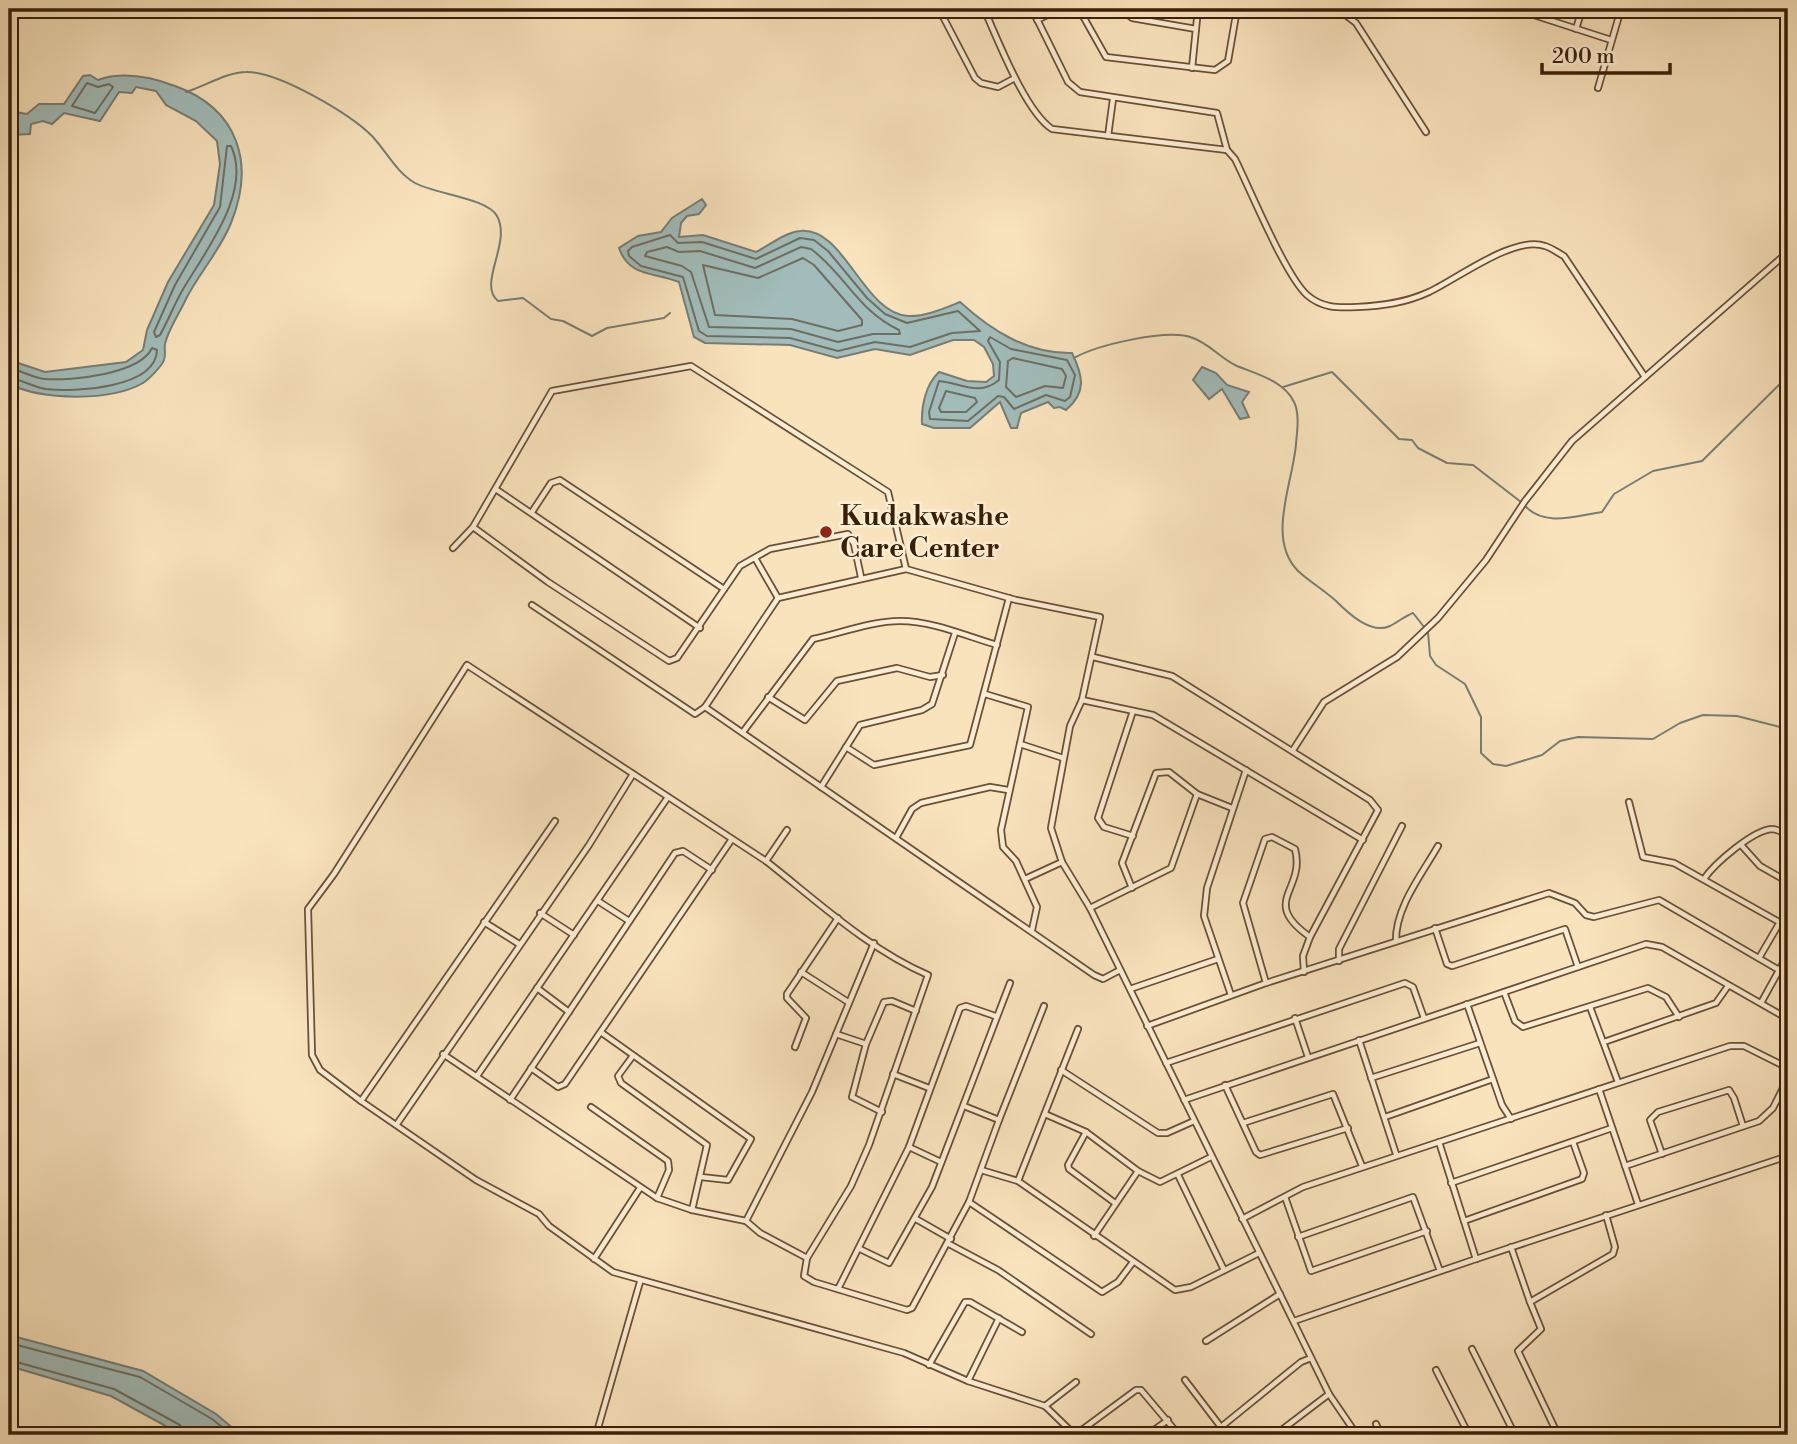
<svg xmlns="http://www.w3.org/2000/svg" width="1797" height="1444" viewBox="0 0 1797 1444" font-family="'Libre Bodoni',serif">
	<rect width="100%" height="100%" fill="#f9e3bd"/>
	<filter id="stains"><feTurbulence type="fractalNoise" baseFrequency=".00286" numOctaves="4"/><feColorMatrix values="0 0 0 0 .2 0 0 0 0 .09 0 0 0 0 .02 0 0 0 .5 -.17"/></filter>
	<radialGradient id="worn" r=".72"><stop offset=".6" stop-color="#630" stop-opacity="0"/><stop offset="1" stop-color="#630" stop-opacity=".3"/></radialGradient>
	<g fill="#a1bcba" stroke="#787d73" stroke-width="2">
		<path d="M90 75 98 80C123 71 151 77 175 86 239 109 255 164 231 223 220 251 198 274 185 301 179 314 168 330 165 344 164 348 166 355 164 360 162 366 148 380 143 383 110 402 42 400 9 384V360L45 372 126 362 143 350 147 330 168 282 214 205 220 164 217 141 196 121 166 105 156 91 136 87 132 93 119 92 100 121 64 113 52 124 43 121 31 124 30 134 9 135V111L27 114 39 104H64L83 76Z"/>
		<path d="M702 199 706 205 699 214 687 216 681 223 679 237 703 235 756 252C768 246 786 232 800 231 844 226 863 313 908 316 925 317 945 308 960 302 992 331 1028 354 1072 353 1083 376 1087 392 1066 410L1060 407 1054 408 1048 402 1021 413 1017 428H1011L1000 402 970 428H934L922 424C921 406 926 384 939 372L967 381 986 382 994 376 993 364 984 347 974 340H953L910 355 875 349 837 358 790 345 705 343 694 337 679 282C654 272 629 277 619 248L638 236 661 232 672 218Z"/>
		<path d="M1202 367 1216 373 1227 385 1249 392 1242 402 1249 417 1240 419 1222 389 1209 399 1193 380Z"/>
		<path d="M9 1335 143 1371 216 1414 241 1435H182L111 1396 9 1366Z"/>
	</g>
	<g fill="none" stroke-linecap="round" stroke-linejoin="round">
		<g stroke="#6e6e61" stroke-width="2">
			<path d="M87 83 98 87 109 84 113 87 95 113 72 106Z"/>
			<path d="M227 146H231C253 192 204 253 182 291 174 305 168 321 160 335L156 337 154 332 175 285 220 207Z"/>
			<path d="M670 235 678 243 702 242 756 259 800 238 814 240 828 251 867 298 885 314 907 323 958 311 980 331 952 333 910 347 875 342 838 351 790 338 707 336 699 331 683 277 641 266 629 256 628 251 632 247Z"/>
			<path d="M667 247 679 252 700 251 755 268 801 247 811 249C846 275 856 309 899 330L900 334H873L838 342 791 329 709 327 691 272 682 266 645 256 647 252Z"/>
			<path d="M803 258 814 265 862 320V325L838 331 792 319 715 315 703 265 758 278Z"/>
			<path d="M990 337 1011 349 1067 360 1075 375 1070 397 1065 401 1046 395 1014 409 1004 397 998 396 968 421 930 419 929 412 939 381C961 383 979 397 999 380L1000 362 988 341Z"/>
			<path d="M1013 358 1062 369 1066 376 1063 388 1045 386 1016 397 1006 387 1008 361Z"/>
			<path d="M9 367C20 371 34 378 45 379 72 381 140 374 152 348L157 350C156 389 73 392 46 389 33 387 21 379 9 378"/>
			<path d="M946 391 975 398 977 402 966 412H941L939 408Z"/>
			<path d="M9 1343 140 1377 212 1419 232 1435"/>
			<path d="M9 1360 114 1389 180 1425 186 1435"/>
		</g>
		<g stroke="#787d73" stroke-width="2">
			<path d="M186 92C205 86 227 72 246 72 278 71 350 114 372 136 387 152 396 172 415 183 435 194 487 198 497 216 512 243 477 284 498 301L523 298 551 319 563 321 592 336 607 328 664 318 670 313"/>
			<path d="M1074 358C1097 345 1168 328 1193 338 1210 344 1221 359 1237 366 1257 374 1284 381 1294 402 1300 414 1297 431 1296 444 1293 483 1266 539 1298 571 1310 582 1324 590 1336 601 1348 613 1371 635 1390 626 1398 622 1405 616 1413 613L1428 632 1430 656 1436 665 1465 684 1481 717V753L1493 764 1506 766 1542 755 1560 741 1578 737 1653 739 1680 723 1703 715 1737 716 1788 729"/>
			<path d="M1283 387 1332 372 1399 439 1412 440 1418 448 1447 463 1473 465 1521 502"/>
			<path d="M1525 506C1545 527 1575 516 1602 512L1614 494 1653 471 1702 461 1788 376"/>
		</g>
		<g stroke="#6a5035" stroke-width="8">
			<g id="minor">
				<path d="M939 9 975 78 981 83 998 87 1015 78"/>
				<path d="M984 9C998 40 1025 111 1052 129L1227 150"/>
				<path d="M1032 9 1068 82 1080 92 1217 113 1227 150 1235 159C1250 189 1285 275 1307 295 1322 308 1337 308 1357 307 1382 306 1405 303 1429 292 1457 279 1514 235 1545 246 1552 248 1558 253 1564 256L1645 377"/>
				<path d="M1079 9 1106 57 1215 70 1228 61 1237 9"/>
				<path d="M1121 9 1132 18 1196 29"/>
				<path d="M1338 9 1356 23 1426 132"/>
				<path d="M1515 9 1611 40"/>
				<path d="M1037 20 1060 9"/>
				<path d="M1576 29 1582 9"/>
				<path d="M1192 68 1198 9"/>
				<path d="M1598 88 1621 9"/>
				<path d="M1108 136 1113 99"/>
				<path d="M497 490 700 628"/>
				<path d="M532 512 551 483 560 480 724 589"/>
				<path d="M473 527 552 391 691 366 888 492 906 569"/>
				<path d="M453 548 473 527 548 582 669 661 677 658 740 566 770 549 848 534 854 544 861 577"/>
				<path d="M755 558 778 598"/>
				<path d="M532 605 695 714 705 707 778 598 906 569 1016 600 1100 617 1082 700 1070 726 1051 828 1062 862 1090 908 1329 1394 1357 1435"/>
				<path d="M1093 657 1172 676 1370 800 1378 810 1310 937 1303 956 1304 972"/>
				<path d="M985 694 1028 707 1001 830 1003 847 1016 861 1037 907 1032 930"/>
				<path d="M768 697 805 720 837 681 897 668 930 677 943 675"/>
				<path d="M1082 700 1153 715 1363 840"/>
				<path d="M705 707 1094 975 1103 979 1120 970"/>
				<path d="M1133 711 1098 818 1104 827 1133 836"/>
				<path d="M743 732 813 639C841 633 872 621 900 621 933 621 966 636 997 645"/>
				<path d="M1020 744 1063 758"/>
				<path d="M846 747 874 765 970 745 1009 598"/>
				<path d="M1293 750 1324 702 1397 657 1438 618 1486 560 1525 501 1572 441 1788 252"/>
				<path d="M821 787 860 725 922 710 932 704 955 633"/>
				<path d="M1629 802 1643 857 1674 863 1788 927"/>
				<path d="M787 830 766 861 467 665 334 874 308 909 312 1055 320 1070 361 1101 476 1180 539 1214 549 1226 613 1272 904 1353 968 1381 1045 1406 1075 1435"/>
				<path d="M896 838 912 809 921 803 990 787 1008 790"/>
				<path d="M1742 846 1760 866 1788 882"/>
				<path d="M766 861C817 901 868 949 928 975L869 1145 851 1186 807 1258 804 1276 814 1282 907 1310 912 1308 969 1202 999 1120 964 1106"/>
				<path d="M1025 879 1062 862"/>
				<path d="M1704 879C1714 864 1753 830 1772 829 1778 829 1783 833 1788 836"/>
				<path d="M1132 888 1122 863 1156 773 1169 772 1197 794 1232 808"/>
				<path d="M598 901 629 921"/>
				<path d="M1090 908 1171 868 1197 794"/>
				<path d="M540 913 574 935"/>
				<path d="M484 922 519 944"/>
				<path d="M1435 928 1447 964 1452 966 1565 929 1578 967"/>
				<path d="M1396 941C1395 908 1422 874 1438 846"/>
				<path d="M1759 958 1780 922"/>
				<path d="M1339 961V949L1402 826"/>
				<path d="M801 972 848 1002"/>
				<path d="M1266 983 1243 903 1265 839 1272 837 1295 849C1306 891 1259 901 1310 937"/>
				<path d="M537 988 569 1012"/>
				<path d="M1130 989 1218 959"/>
				<path d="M1504 992 1515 1021 1523 1027 1648 988 1666 997 1679 1017"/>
				<path d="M1231 995 1204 916 1207 888 1246 770"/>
				<path d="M1761 1003 1788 954"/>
				<path d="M1467 1004 1502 1105 1511 1119"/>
				<path d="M1590 1007 1618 1082"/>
				<path d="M1295 1018 1308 1057"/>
				<path d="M1147 1026 1266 983 1549 893 1575 903 1586 915 1594 917 1659 900 1779 970"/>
				<path d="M602 1033 751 1139 728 1180 701 1177"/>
				<path d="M836 1034 866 1044"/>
				<path d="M1359 1040 1396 1154"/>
				<path d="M1604 1042 1716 1003 1728 986"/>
				<path d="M795 1047 806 1018 787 998V994L838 918"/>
				<path d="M443 1054 657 1198 692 1210 746 1221 760 1233 807 1258"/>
				<path d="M632 1057 618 1076 621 1083 707 1145 692 1210"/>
				<path d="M1166 1063 1405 983 1413 987 1424 1018"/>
				<path d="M531 1068 558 1087 565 1084 732 839"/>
				<path d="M1061 1070 1158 1133H1167L1194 1121"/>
				<path d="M893 1074 929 1088"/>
				<path d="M477 1076 668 797"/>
				<path d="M1371 1078 1480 1043"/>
				<path d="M1225 1085 1256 1152 1260 1155 1348 1128"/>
				<path d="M1599 1089 1638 1204"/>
				<path d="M510 1100 675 853 683 851 712 870"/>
				<path d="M1184 1100 1646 944 1662 947 1788 1019"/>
				<path d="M361 1101 555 821"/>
				<path d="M591 1107 668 1161 669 1170 657 1198"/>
				<path d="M882 1112 852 1097 866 1044 884 1002 892 1001 916 1011"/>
				<path d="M1045 1114 1086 1132 1138 1171 1094 1236"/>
				<path d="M1385 1117 1493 1079"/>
				<path d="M999 1120 1044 1006"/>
				<path d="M1243 1123 1333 1094 1362 1166"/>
				<path d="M397 1124 589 845 633 774"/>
				<path d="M1086 1132 1068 1165 1069 1169 1115 1203"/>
				<path d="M909 1147 941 1162"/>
				<path d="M1662 1154 1650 1120 1658 1112 1729 1090 1734 1098 1743 1126"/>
				<path d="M1625 1166 1759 1121 1773 1108 1788 1078"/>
				<path d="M981 1170 1018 1181 1175 1290 1191 1287 1259 1253"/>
				<path d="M1138 1171 1160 1182 1211 1157"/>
				<path d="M1178 1175 1224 1270"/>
				<path d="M1018 1181 1078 1029"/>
				<path d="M1451 1183 1612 1128"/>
				<path d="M1285 1197 1311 1271 1427 1231"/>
				<path d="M969 1202 1102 1292 1118 1282 1133 1262"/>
				<path d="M916 1219 951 1239"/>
				<path d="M1242 1219 1303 1187 1730 1046H1744L1788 1068"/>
				<path d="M746 1221 812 1092 874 943"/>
				<path d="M1464 1221 1582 1179 1584 1173 1573 1142"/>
				<path d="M1298 1237 1413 1197 1440 1271"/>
				<path d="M949 1244 998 1270 1091 1334"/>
				<path d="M1511 1247 1530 1302 1613 1254 1615 1247 1606 1215"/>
				<path d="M860 1249 889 1263 932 1187 1010 983"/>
				<path d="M594 1259 640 1188"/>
				<path d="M1476 1259 1788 1156"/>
				<path d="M838 1289 909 1147 960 1008 966 1006 995 1016"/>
				<path d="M1530 1302 1541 1329 1518 1351 1558 1435"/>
				<path d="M1294 1321 1476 1259 1439 1142"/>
				<path d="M1206 1341 1280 1294"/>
				<path d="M1472 1349 1515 1435"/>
				<path d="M929 1365 965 1302H970L1022 1332"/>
				<path d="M1436 1370 1469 1435"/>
				<path d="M1185 1380 1227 1435"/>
				<path d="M968 1381 999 1318"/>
				<path d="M1045 1406 1076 1382"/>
				<path d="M1376 1424 1381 1435"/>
				<path d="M1221 1427 1301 1362 1311 1358"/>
				<path d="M596 1435 640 1282"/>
				<path d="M1075 1435 1136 1390H1141L1179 1435"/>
				<path d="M1147 1435 1168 1420"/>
				<path d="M1275 1435 1329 1394"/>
			</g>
		</g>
		<use href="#minor" stroke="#fbedd4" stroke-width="4.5"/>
	</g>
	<circle fill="#8f2418" stroke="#fbedd4" stroke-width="2.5" cx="826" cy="532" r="7"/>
	<g text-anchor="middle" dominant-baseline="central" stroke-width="5" stroke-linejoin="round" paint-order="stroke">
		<g font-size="28" font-weight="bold" fill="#3a1f08" stroke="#fbedd4" text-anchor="start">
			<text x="840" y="516">Kudakwashe<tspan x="840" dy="32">Care Center</tspan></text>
		</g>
	</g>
	<rect width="1797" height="1444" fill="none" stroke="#f9e3bd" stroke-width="35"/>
	<rect x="10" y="10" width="1776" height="1423" fill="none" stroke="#3a1f08" stroke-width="3.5"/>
	<rect x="18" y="18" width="1762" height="1409" fill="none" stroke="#3a1f08" stroke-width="2"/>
	<path d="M1542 63v10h128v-10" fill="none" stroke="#3a1f08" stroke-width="3.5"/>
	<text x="1552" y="63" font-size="21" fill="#3a1f08" stroke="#fbedd4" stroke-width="5" paint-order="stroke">200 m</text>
	<rect width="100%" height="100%" filter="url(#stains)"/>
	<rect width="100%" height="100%" fill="url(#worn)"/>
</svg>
